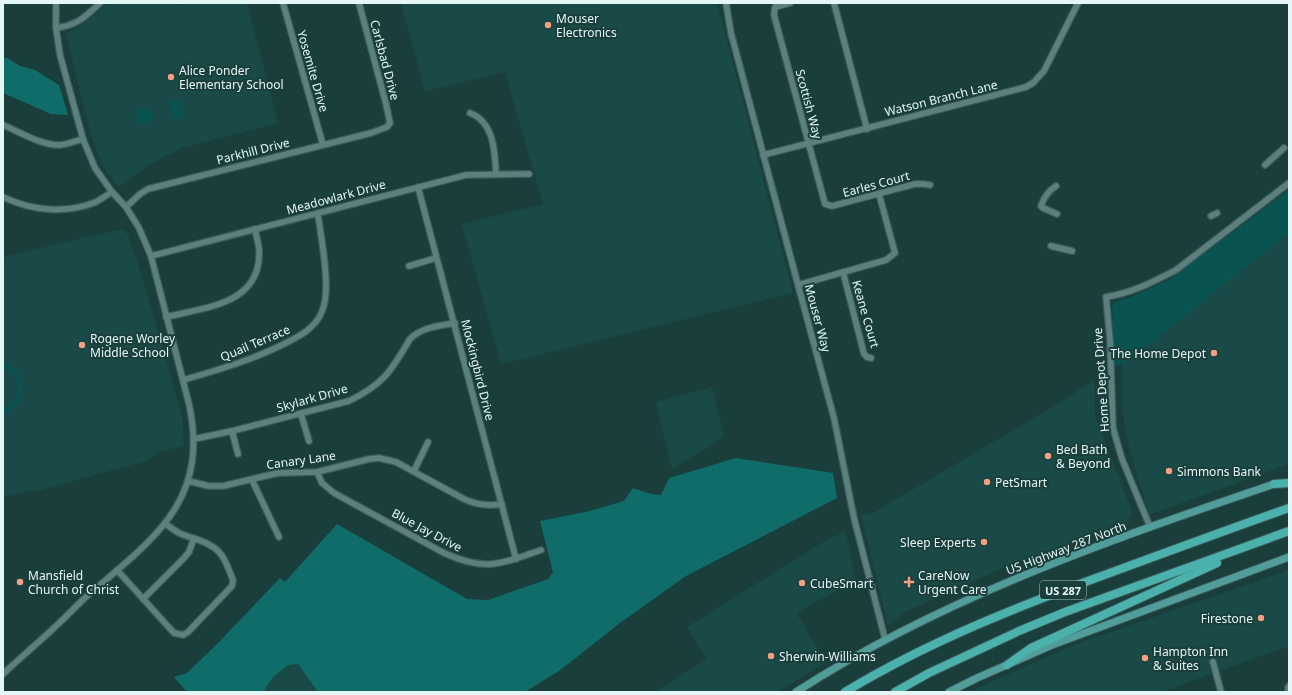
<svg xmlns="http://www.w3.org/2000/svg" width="1292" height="695" viewBox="0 0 1292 695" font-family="'Noto Sans',sans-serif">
	<rect width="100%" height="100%" fill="#1a3e3c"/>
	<g fill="#1a4a48">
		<path d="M108 3H178V5L188 3H247L278 123 182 148 147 166 119 187 109 175 97 152 87 120 66 34 81 26Z"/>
		<path d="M401 3H717L793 293 501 364 462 224 543 204 505 72 425 91Z"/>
		<path d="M123 229 128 235 141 273 182 416 184 446 159 452 146 461 33 492 32 490 3 497V257Z"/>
		<path d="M1289 233V464L1149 515 1128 443 1122 408V363L1132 358Z"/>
		<path d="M1094 380 1095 416 1132 511 1128 522 1011 564 905 612 888 625 861 515 873 513 1053 407Z"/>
		<path d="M712 387 724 437 672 469 656 402Z"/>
		<path d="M845 532 856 580 796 613 826 662 778 692H655L707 659 687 627 828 539Z"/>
		<path d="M1289 570V646L1161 692H969L1068 647Z"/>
		<path d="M298 664 318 692H263L273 677 288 665Z"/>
	</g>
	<g fill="#095451">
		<path d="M180 100 184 116 173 119 169 103Z"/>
		<path d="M150 108 154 121 139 125 136 111Z"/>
		<path d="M1289 190V233L1132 358 1115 367 1112 306 1115 302 1134 296 1170 279Z"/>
		<path d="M3 362C28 372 29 405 3 415V410C23 401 22 376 3 366Z"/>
	</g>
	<g fill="#0f6c69">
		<path d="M3 58H7L20 66 35 70 59 85 68 115 51 114 3 93Z"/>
		<path d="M736 458 833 473 837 498 686 576 620 623 559 671 525 692H318L298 664 288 665 273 677 263 692H187L174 677 187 673 217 644 280 578 285 582 337 524 467 599 488 600 548 579 553 572 540 521 590 511 624 501 633 488 651 494 661 495 669 478Z"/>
	</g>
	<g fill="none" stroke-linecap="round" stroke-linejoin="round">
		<g stroke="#3b5b5a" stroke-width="8">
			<g id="minor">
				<path d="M283 3 323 145"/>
				<path d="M726 3 731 33 798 285 834 418 854 518 885 639"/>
				<path d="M790 3 775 7 774 15 825 204 832 206 915 184H923L930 185"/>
				<path d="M834 3 867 129"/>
				<path d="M56 28C78 25 85 17 100 3"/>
				<path d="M470 113C494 122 495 152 496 174"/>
				<path d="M3 125C20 132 40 145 59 145 66 145 75 141 83 139"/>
				<path d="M763 155 1026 87 1033 83 1044 71 1078 3"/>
				<path d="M1265 165 1284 148"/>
				<path d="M1056 186C1048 191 1044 197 1041 206L1043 208 1057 214"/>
				<path d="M418 187 516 559"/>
				<path d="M3 197C32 211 66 214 96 202 101 199 107 195 112 192"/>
				<path d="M126 207 140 194 148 189 371 133 387 127 390 123 386 104 359 3"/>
				<path d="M1211 216 1217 213"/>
				<path d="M1051 246 1072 251"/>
				<path d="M151 256 466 175 529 174"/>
				<path d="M409 266 436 258"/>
				<path d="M843 272 864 354 867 357 871 358"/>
				<path d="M798 285 886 260 895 253 879 194"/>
				<path d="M166 317C207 307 263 304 259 248 258 242 256 235 255 229"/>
				<path d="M183 380C218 370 252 360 284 344 293 339 303 335 310 328 317 322 322 314 324 305 330 282 321 238 318 214"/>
				<path d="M301 414 309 441"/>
				<path d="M232 431 238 454"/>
				<path d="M194 439 232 431 349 401C384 384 391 371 410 339 422 327 439 326 455 323"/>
				<path d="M414 471 428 442"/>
				<path d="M317 472 322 483 334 493 444 553C486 572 500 564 541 550"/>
				<path d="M252 480 279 537"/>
				<path d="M188 481 209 486H223L278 473 317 472 369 459 379 458 396 462 464 499C478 505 487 506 502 504"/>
				<path d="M1150 527 1122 459 1113 428 1110 340 1106 297C1132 293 1153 282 1176 270L1289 183"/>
				<path d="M117 570 174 633 183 635 188 632 232 586 233 580C229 571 226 559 219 552 209 541 192 539 179 533 174 530 170 527 166 524"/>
				<path d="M143 599 183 559 189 552 194 538"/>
				<path d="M1213 662 1221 692"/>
				<path d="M3 674C20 658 38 643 55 627 66 617 76 606 87 596 153 539 210 502 189 404L151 256 139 228 126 207 112 192 95 168 83 139 60 55 56 28V3"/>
				<path d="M1289 692 1288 688 1289 686"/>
			</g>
		</g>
		<g stroke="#3b5b5a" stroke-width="9">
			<g id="major">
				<path d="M796 692C943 597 1110 540 1274 484"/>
				<path d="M949 692 977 678 1052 645 1289 557"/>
			</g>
		</g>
		<g stroke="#3b5b5a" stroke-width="10">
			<g id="highway">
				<path d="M1274 484 1289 483"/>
				<path d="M1007 665 1031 648 1217 563"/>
				<path d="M845 692C931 640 1024 604 1118 570 1175 549 1232 528 1289 508"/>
				<path d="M895 692 929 673 1019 631 1065 612 1289 531"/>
			</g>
		</g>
		<use href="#minor" stroke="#5b807e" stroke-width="5.5"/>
		<use href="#major" stroke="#519d9a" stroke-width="7"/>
		<use href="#highway" stroke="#4bb1ad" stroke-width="8"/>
	</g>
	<g fill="#f2a081" stroke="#1a3e3c" stroke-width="1.5">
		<circle cx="548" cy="25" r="4"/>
		<circle cx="171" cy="77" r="4"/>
		<circle cx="82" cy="345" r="4"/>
		<circle cx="1214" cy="353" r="4"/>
		<circle cx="1048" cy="456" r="4"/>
		<circle cx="1169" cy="471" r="4"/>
		<circle cx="987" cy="482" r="4"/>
		<circle cx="984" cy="542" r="4"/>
		<circle cx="20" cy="582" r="4"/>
		<path d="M907 576h4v4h4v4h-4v4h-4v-4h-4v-4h4z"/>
		<circle cx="802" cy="583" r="4"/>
		<circle cx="1261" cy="618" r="4"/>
		<circle cx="771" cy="656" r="4"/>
		<circle cx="1145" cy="658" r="4"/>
	</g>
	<g text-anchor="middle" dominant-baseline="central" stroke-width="4" stroke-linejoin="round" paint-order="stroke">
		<rect fill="#1a3e3c" stroke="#a7c0be" stroke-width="1" x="1040" y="581" width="46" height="18" rx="3"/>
		<g font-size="11" font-weight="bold" fill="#e4f7f6">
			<text x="1063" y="590">US 287</text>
		</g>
		<g font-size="12" fill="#e4f7f6" stroke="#1a3e3c" text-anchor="start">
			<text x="556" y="18">Mouser<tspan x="556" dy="14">Electronics</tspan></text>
			<text x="179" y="70">Alice Ponder<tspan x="179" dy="14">Elementary School</tspan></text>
			<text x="90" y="338">Rogene Worley<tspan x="90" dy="14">Middle School</tspan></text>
			<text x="1206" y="353" text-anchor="end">The Home Depot</text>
			<text x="1056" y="449">Bed Bath<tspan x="1056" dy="14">&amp; Beyond</tspan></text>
			<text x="1177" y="471">Simmons Bank</text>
			<text x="995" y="482">PetSmart</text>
			<text x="976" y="542" text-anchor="end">Sleep Experts</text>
			<text x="28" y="575">Mansfield<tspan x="28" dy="14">Church of Christ</tspan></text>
			<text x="918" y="575">CareNow<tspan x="918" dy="14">Urgent Care</tspan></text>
			<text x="810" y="583">CubeSmart</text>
			<text x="1253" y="618" text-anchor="end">Firestone</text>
			<text x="1153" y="651">Hampton Inn<tspan x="1153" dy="14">&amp; Suites</tspan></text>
			<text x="779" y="656">Sherwin-Williams</text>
		</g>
		<g font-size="12" fill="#e4f7f6" stroke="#1a3e3c">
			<text transform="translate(385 60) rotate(75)">Carlsbad Drive</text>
			<text transform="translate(313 71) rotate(74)">Yosemite Drive</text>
			<text transform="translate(941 98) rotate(-14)">Watson Branch Lane</text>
			<text transform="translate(809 104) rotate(75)">Scottish Way</text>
			<text transform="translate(253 151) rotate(-14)">Parkhill Drive</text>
			<text transform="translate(876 184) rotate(-15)">Earles Court</text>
			<text transform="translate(336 197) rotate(-15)">Meadowlark Drive</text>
			<text transform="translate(866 314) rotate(74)">Keane Court</text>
			<text transform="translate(818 318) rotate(75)">Mouser Way</text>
			<text transform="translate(255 343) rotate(-23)">Quail Terrace</text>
			<text transform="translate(478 370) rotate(76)">Mockingbird Drive</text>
			<text transform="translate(1101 380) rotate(-94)">Home Depot Drive</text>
			<text transform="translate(312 398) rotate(-16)">Skylark Drive</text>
			<text transform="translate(301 460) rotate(-8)">Canary Lane</text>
			<text transform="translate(427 530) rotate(28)">Blue Jay Drive</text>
			<text transform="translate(1066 548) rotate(-21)">US Highway 287 North</text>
		</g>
	</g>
	<rect width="1292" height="695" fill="none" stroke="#e4f7f6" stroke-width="8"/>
</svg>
